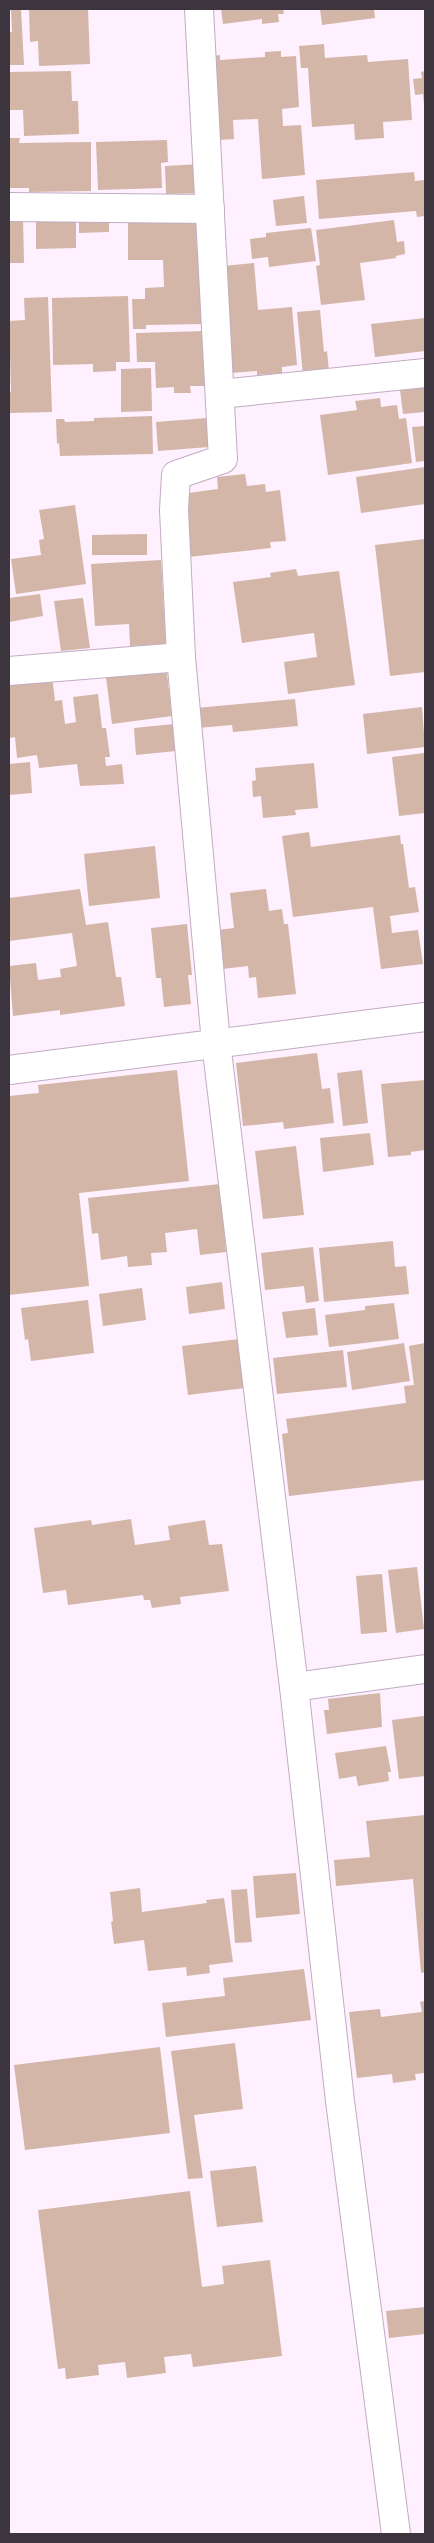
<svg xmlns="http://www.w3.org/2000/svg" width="434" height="2543" viewBox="0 0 434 2543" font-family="Montserrat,sans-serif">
	<rect width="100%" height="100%" fill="#fef0fe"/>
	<g fill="#d3b6a7">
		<path d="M11 9H21L24 65H9V32H12Z"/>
		<path d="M29 9H88L90 64 39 66 38 41 30 42Z"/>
		<path d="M221 9H283L284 14H278L279 22 262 24V19L223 24Z"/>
		<path d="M320 9H374L375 18 322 25Z"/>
		<path d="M324 44 325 58 367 55 368 62 408 59 412 120 383 122 384 138 355 140 354 124 312 127 308 68H301L299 46Z"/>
		<path d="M281 51V57L296 56 299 107 282 109 283 126 301 125 305 175 262 179 258 119 233 120 234 139 219 140 214 56 220 55V60L265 57V52Z"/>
		<path d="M71 71 72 101H78L79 134 24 136 23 110H9V72Z"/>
		<path d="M425 71V105H424L423 94 415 95 413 79 422 78 421 72Z"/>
		<path d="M9 138H20L19 143 91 142V191L29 192V188H9Z"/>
		<path d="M167 140 168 162 161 163 162 188 98 190 96 142Z"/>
		<path d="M201 164 202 193 166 194 165 166Z"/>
		<path d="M414 172 415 181 425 180V216L417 217 416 211 319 219 316 180Z"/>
		<path d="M304 196 307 223 276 226 273 200Z"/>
		<path d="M196 212 197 252 202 251 204 324 146 325V329H133L132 299H145V288L164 287 163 260H128V214Z"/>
		<path d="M109 214V232L79 233V215Z"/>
		<path d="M36 215H76V248L36 249Z"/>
		<path d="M9 220H23L24 263H9Z"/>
		<path d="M394 220 397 242 404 241 405 254 396 256V258L360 263 365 300 321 305 316 266 320 265 316 230Z"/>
		<path d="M311 228 316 261 269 267 268 257 252 259 250 239 266 237V233Z"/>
		<path d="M254 263 258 310 292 307 297 365 282 367V373L257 375V371L231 373 223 266Z"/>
		<path d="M128 296 130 362H116V371L93 372V364L53 365 52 298Z"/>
		<path d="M48 297 52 412 9 413V392H11L9 321 25 320 24 298Z"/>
		<path d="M320 310 324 352 327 351 329 371 303 375 297 312Z"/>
		<path d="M425 318V351L375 357 371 324Z"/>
		<path d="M205 331 206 386H190L191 393H174V387L156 388 155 362H137L136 333Z"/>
		<path d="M151 368 152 411 121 412V369Z"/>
		<path d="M425 387V412L403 414 400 390Z"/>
		<path d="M380 398 381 407 397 405 399 419 406 418 412 463 328 475 320 415 357 410 355 401Z"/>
		<path d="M152 416 153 454 60 456 59 443 57 444 56 419H64L65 422 94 421V418Z"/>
		<path d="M207 418 209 447 158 451 156 422Z"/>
		<path d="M425 426V461L416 462 412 427Z"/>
		<path d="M425 467V504L361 513 356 477Z"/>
		<path d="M245 474 247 486 265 484 266 492 280 490 286 541 270 542 271 548 188 557 181 494 218 489 217 477Z"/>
		<path d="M75 505 86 584 16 594 11 559 41 555 39 540 44 539 39 510Z"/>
		<path d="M147 534V555H92V535Z"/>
		<path d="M425 539V672L390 676 375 545Z"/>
		<path d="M161 560 166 644 130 646 129 624 95 626 91 564Z"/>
		<path d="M296 569 298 576 339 571 355 685 288 694 284 662 317 657 314 633 242 643 233 582 271 577 270 573Z"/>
		<path d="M40 594 43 616 9 622V598Z"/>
		<path d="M83 598 90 648 61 651 54 601Z"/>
		<path d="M166 666 172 716 112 724 105 669Z"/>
		<path d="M52 675 55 701 62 700 65 724 76 722 73 697 98 694 102 728H106L110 757H105L106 766 122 764 124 784 80 786 77 764 39 768 37 755 17 758 15 737 9 738V680Z"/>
		<path d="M295 699 298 726 233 732 232 725 198 728 196 708Z"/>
		<path d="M422 707 425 747 367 754 363 714Z"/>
		<path d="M174 724 176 751 136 755 134 728Z"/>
		<path d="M424 753 425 813 399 816 392 757Z"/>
		<path d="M30 762 32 793 9 795V764Z"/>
		<path d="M314 763 318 808 295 810 296 815 263 818 261 796 253 797 252 781 256 780 255 768Z"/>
		<path d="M309 832 311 847 400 835 401 844H403L409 888 415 887 419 912 390 916 392 933 418 930 423 964 381 969 373 907 293 917 282 836Z"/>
		<path d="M155 846 160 898 89 906 84 854Z"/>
		<path d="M80 889 86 925 108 922 116 977H121L125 1006 60 1015V1010L13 1016 9 966 36 963 38 980 61 977 60 969 77 966 72 933 9 941V898Z"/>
		<path d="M266 889 269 911 282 909 284 924H288L296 994 258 998 256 977 249 978 248 966 222 969 217 930 234 928 230 893Z"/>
		<path d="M187 924 192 975H188L191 1004 164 1007 161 978H156L151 928Z"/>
		<path d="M317 1053 322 1089 330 1088 334 1123 284 1129 283 1122 243 1126 236 1063Z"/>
		<path d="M177 1070 189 1181 79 1193 89 1286 9 1295V1096L39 1093 38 1085Z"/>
		<path d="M362 1070 368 1123 343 1126 337 1073Z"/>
		<path d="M425 1080V1150L411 1152V1155L388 1157 381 1084Z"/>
		<path d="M370 1133 374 1165 323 1172 320 1138Z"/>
		<path d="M296 1146 304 1215 263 1219 255 1151Z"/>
		<path d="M220 1184 226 1252 200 1255 197 1229 165 1233 167 1252 151 1253 152 1265 128 1267 127 1256 101 1260 98 1233 92 1234 88 1198Z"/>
		<path d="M393 1241 395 1267 406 1266 409 1294 324 1302 319 1248Z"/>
		<path d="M313 1247 319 1301 306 1303 304 1286 265 1290 261 1253Z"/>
		<path d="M222 1282 225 1309 189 1314 186 1287Z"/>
		<path d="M142 1288 146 1320 103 1326 99 1294Z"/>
		<path d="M88 1300 94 1353 31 1361 28 1339 25 1340 21 1308Z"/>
		<path d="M394 1303 399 1339 329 1347 325 1315 365 1310V1306Z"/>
		<path d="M315 1308 318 1335 286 1338 282 1312Z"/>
		<path d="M239 1339 245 1388 188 1395 182 1346Z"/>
		<path d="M404 1343 410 1381 352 1390 347 1352Z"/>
		<path d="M425 1343V1480L289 1496 282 1434 288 1433 286 1419 406 1403 404 1386 414 1385 409 1346Z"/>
		<path d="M343 1350 347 1387 277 1394 273 1358Z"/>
		<path d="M131 1519 135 1545 170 1540 168 1526 205 1520 209 1545 222 1544 229 1591 180 1597 181 1604 152 1608 150 1600H144L143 1595 68 1605 66 1590 43 1593 34 1528 91 1520 92 1525Z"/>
		<path d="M417 1567 424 1629 396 1633 388 1570Z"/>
		<path d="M382 1574 387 1632 361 1634 356 1576Z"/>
		<path d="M380 1693 382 1727 327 1734 324 1710H329L328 1699Z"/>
		<path d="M424 1716 425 1776 399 1779 392 1720Z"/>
		<path d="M386 1746 391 1772H388L389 1781 358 1786 356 1776 339 1779 335 1753Z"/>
		<path d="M425 1815V1972L421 1973 413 1879 336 1886 334 1860 370 1857 366 1821Z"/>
		<path d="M296 1873 300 1914 256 1918 253 1876Z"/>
		<path d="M140 1888 142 1912 207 1903 206 1900 224 1898 233 1962 209 1965 210 1973 187 1976 186 1967 148 1971 144 1940 114 1944 111 1922 113 1921 110 1892Z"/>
		<path d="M247 1889 252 1942 235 1943 231 1890Z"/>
		<path d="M304 1969 311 2020 166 2037 162 2003 225 1996 223 1978Z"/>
		<path d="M425 2001V2073L415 2074 416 2080 393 2083 392 2074 357 2078 349 2012 380 2009 381 2017 422 2012 420 2002Z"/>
		<path d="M235 2043 243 2109 194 2115 203 2178 188 2179 171 2051Z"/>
		<path d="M160 2047 170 2133 25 2150 14 2065Z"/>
		<path d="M256 2166 263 2222 217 2227 210 2171Z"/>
		<path d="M190 2191 202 2287 224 2284 222 2266 270 2260 282 2356 193 2367 191 2354 164 2357 166 2373 127 2378 125 2362 98 2365 99 2375 66 2379 65 2368 58 2369 38 2210Z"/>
		<path d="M425 2307V2334L389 2338 386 2311Z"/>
	</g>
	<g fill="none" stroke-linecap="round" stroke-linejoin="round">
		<g stroke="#c1acc3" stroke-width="30">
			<g id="minor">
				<path d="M199 9 223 459 176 475 174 510 181 657 216 1043 294 1687 340 2101 396 2534"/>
				<path d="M9 207 210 209"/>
				<path d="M220 394 425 373"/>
				<path d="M9 671 181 657"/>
				<path d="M9 1070 425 1017"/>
				<path d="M294 1687 425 1669"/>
			</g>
		</g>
		<use href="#minor" stroke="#fff" stroke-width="28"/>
	</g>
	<rect width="434" height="2543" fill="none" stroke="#3d353e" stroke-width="20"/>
</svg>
